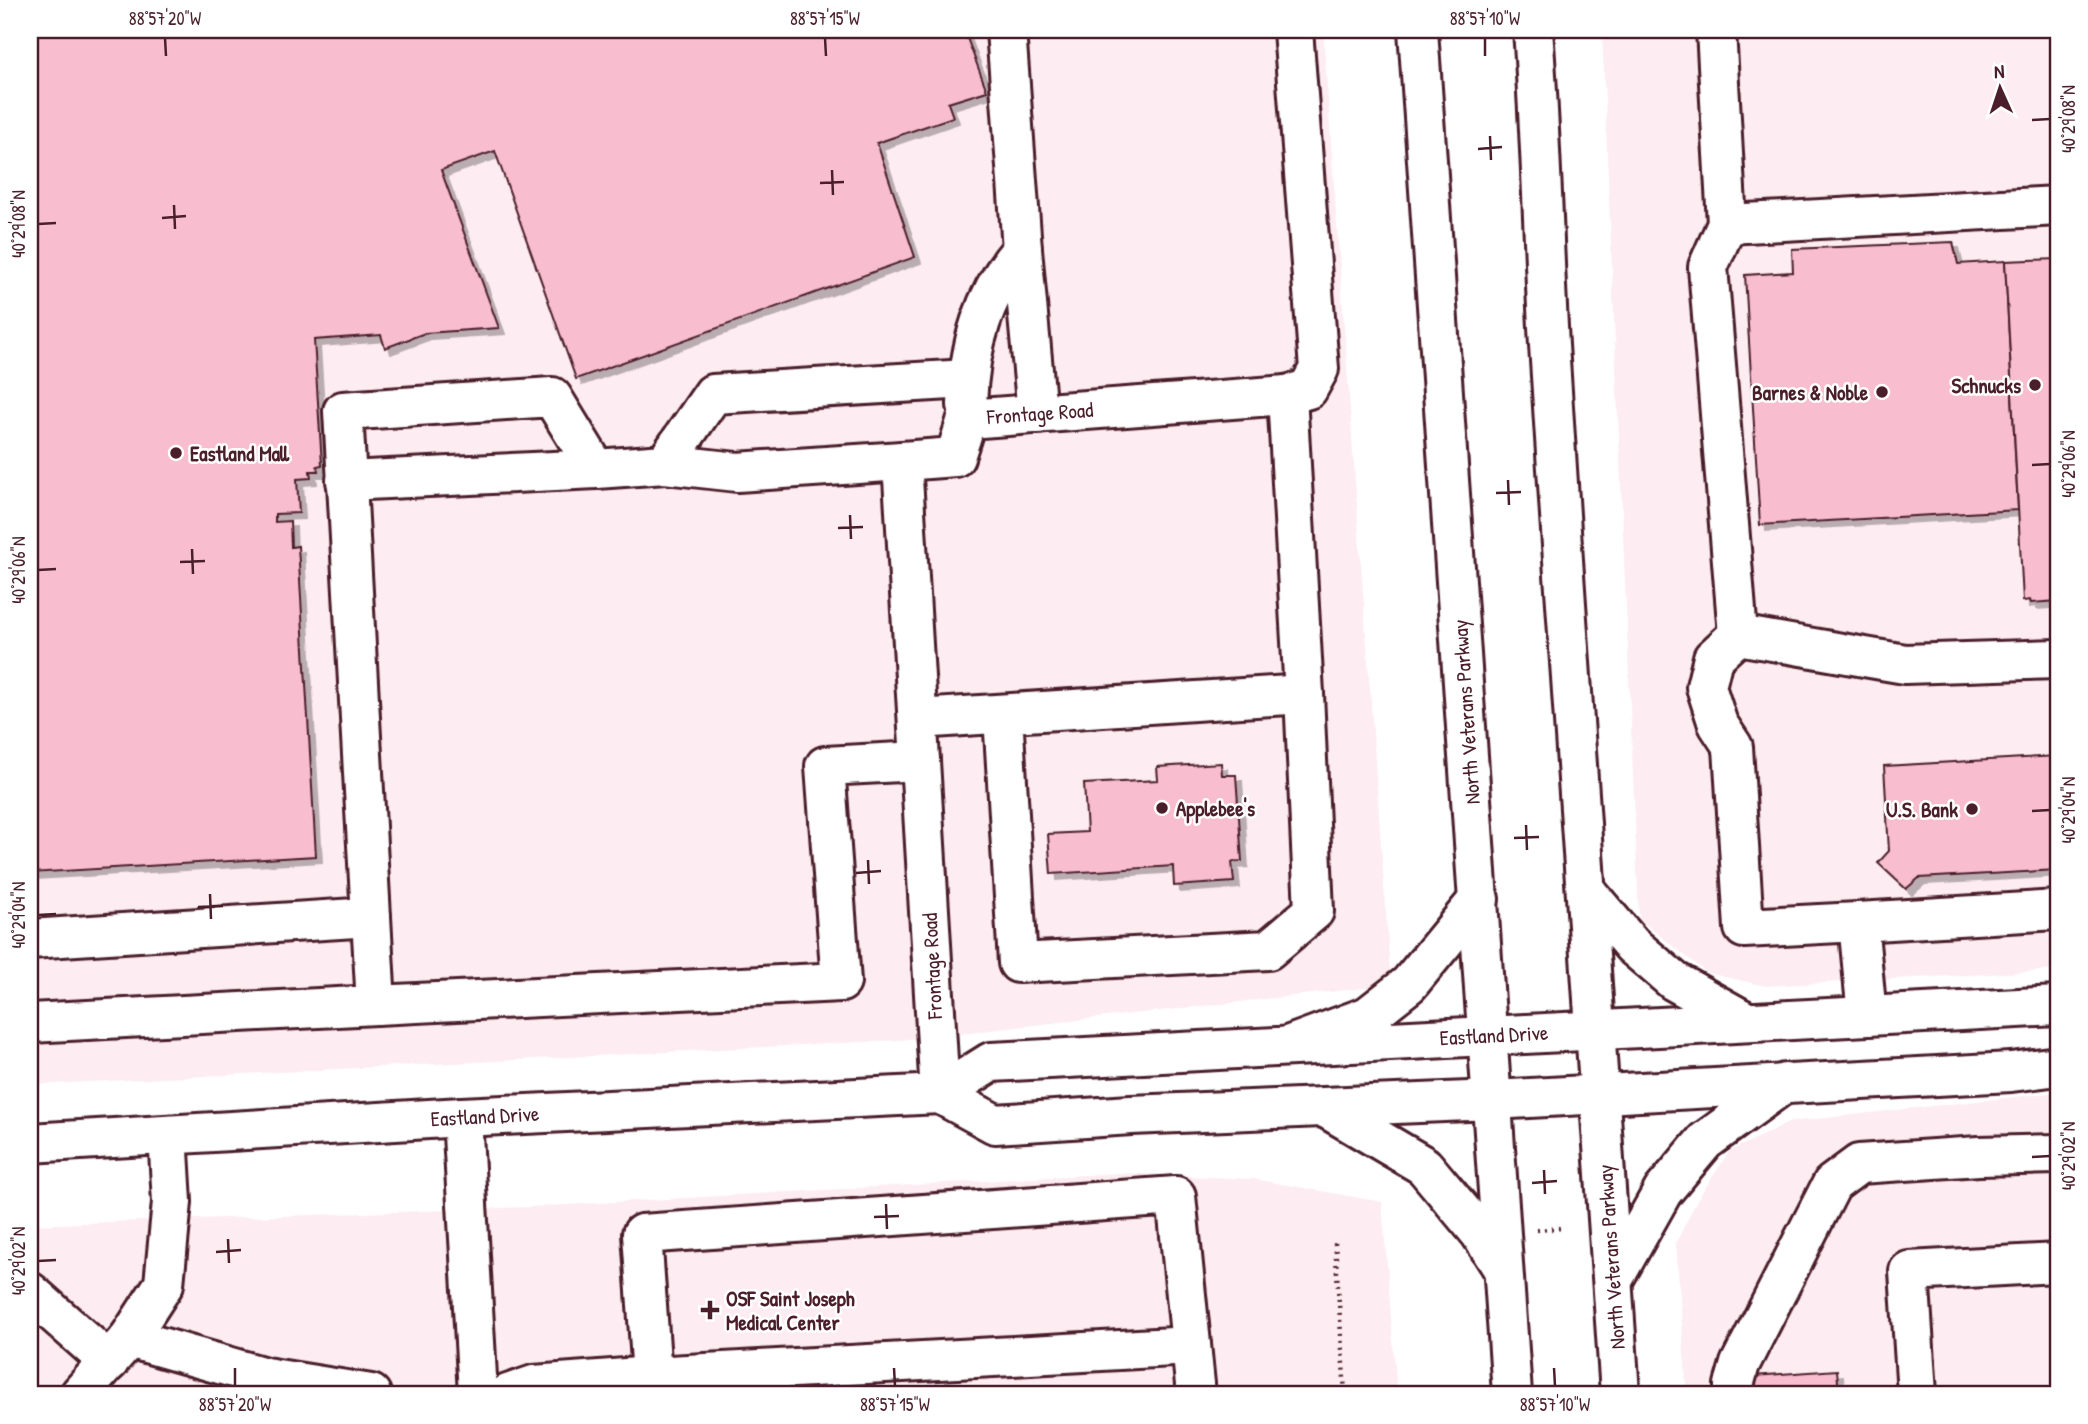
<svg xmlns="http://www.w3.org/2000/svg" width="2088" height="1424" viewBox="0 0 2088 1424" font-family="'Patrick Hand',sans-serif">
	<defs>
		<filter id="shadow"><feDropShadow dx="6" dy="6" stdDeviation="0" flood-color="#0004"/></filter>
	</defs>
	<rect width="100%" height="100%" fill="#fff"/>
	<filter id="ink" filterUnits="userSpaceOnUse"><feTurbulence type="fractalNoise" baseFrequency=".0143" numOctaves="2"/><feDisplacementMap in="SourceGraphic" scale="14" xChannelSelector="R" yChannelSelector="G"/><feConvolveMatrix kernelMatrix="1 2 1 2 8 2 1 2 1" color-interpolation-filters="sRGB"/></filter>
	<g filter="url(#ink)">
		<g fill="#fdecf1">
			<path d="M30 30H1323L1391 985 900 1040 30 1085Z"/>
			<path d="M1602 30H2058V970L1766 986 1707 973 1639 919Z"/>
			<path d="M2058 1092V1394H1687L1676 1243 1697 1200 1730 1151 1790 1122Z"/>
			<path d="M1120 1173 1253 1179 1382 1202 1397 1394H30V1225L530 1207Z"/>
		</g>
		<g fill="#f8bed0" stroke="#4a1f2b" stroke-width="2" filter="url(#shadow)">
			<path d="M30 30H964L987 91 948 103 953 117 877 143 915 257 576 379 495 151 441 170 499 328 425 333 385 348 381 335 314 340 322 465 317 466 318 471H310L311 478 297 479 299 513 275 514V522L290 521 291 547 298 546 316 856 30 873Z"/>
			<path d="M1953 242 1958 264 2005 261 2018 510 1760 525 1745 275 1793 272 1792 249Z"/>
			<path d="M2058 259V601L2031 603 2030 600 2023 601 2005 261Z"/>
			<path d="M2058 756V870L1919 878 1906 889 1878 863 1889 851 1884 766Z"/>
			<path d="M1221 763 1222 775H1236L1242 861 1232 862 1234 882 1174 886 1173 866 1051 874 1048 834 1087 832 1084 784 1158 780 1157 767Z"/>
			<path d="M1837 1370 1839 1394H1756L1754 1376Z"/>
		</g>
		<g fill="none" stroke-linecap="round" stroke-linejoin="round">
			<g stroke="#4a1f2b" stroke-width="44">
				<g id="minor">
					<path d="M1006 30 1022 249 1037 414"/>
					<path d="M1716 30 1727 224 1708 267 1738 635 1905 664 2058 659"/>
					<path d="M1727 224 2058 206"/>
					<path d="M1287 395 1304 694"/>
					<path d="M967 405C969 346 983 294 1022 249"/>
					<path d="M665 464 737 472 902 461"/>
					<path d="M346 481 596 469"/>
					<path d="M1738 635 1713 658 1706 687 1718 724 1733 747 1744 928 1858 922 1867 1016"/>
					<path d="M918 719 1304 694 1314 911 1268 950 1018 963 1003 715"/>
					<path d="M371 917 376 1005 841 982 825 766 920 761"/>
					<path d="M1858 922 2058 910"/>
					<path d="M30 939 371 917 343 411 552 397 596 469 665 464 713 394 968 379"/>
					<path d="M30 1023 376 1005"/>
					<path d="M940 1094 902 461 955 457 967 419 1287 395 1308 389 1319 369 1293 30"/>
					<path d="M462 1117 478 1394"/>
					<path d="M30 1292 109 1362"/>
					<path d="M129 1338 265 1377 371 1394"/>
					<path d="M652 1376 642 1234 1176 1196 1196 1394"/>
					<path d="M80 1394 129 1338 164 1284 172 1202 168 1135"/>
					<path d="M508 1394 534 1385 652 1376 1191 1346"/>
					<path d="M1734 1394V1385L1740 1364 1832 1184 1859 1164 1979 1156 2058 1154"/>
					<path d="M1917 1394 1909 1271 2058 1263"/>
				</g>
			</g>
			<g stroke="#4a1f2b" stroke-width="44">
				<g id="major">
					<path d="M940 1094 995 1124 1131 1115 1493 1100 2011 1072 2058 1066"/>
					<path d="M30 1143 462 1117 940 1094 991 1062 2058 1006"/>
				</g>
			</g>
			<g stroke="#4a1f2b" stroke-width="44">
				<g id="highway">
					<path d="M1418 30 1512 1394"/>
					<path d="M1533 30C1541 135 1543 240 1549 345 1571 695 1597 1045 1620 1394"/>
					<path d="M1586 891 1632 945 1674 981 1747 1022"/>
					<path d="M1290 1045 1368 1016 1409 984 1479 899"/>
					<path d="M1324 1107 1424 1166 1480 1233 1503 1269"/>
					<path d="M1613 1280 1663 1191 1705 1141 1785 1083"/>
				</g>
			</g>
			<g stroke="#4a1f2b" stroke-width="4.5" stroke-dasharray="2 5" stroke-linecap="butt">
				<path d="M1537 1230 1562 1228"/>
				<path d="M1335 1243 1345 1394"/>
			</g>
			<use href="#minor" stroke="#fff" stroke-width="38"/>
			<use href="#major" stroke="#fff" stroke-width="38"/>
			<use href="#highway" stroke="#fff" stroke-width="38"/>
		</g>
	</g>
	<path fill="none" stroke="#4a1f2b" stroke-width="2.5" d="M165 38 166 56M825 38 826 56M1485 38V56M2032 120 2050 119M1490 136 1491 160M1478 149 1502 147M832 170 833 195M820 183 844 182M174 205 175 229M162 218 186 216M38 224 56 223M2032 465 2050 464M1508 480 1509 505M1496 493 1521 492M850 515 851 539M838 528 863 527M192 549 193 574M180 562 205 561M38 570 56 569M2032 811 2050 810M1526 825 1527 850M1514 838 1539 837M868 860 869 884M856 873 881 871M210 894 211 919M198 907 223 906M38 915 56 914M2032 1157 2050 1156M1544 1170 1545 1194M1532 1183 1557 1181M886 1204 887 1229M874 1217 899 1216M228 1239 229 1263M216 1252 241 1250M38 1261 56 1260M235 1368V1386M894 1368 895 1386M1554 1368 1555 1386"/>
	<g fill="#4a1f2b" stroke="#fff" stroke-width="2.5">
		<circle cx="2035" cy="385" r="7"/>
		<circle cx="1882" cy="392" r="7"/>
		<circle cx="176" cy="453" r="7"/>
		<circle cx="1162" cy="808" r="7"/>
		<circle cx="1972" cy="809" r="7"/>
		<path d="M706.5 1299.5h7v7h7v7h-7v7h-7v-7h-7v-7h7z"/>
	</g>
	<g text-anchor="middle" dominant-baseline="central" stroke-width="5" stroke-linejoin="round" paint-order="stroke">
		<g font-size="21" font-weight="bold" fill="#4a1f2b" stroke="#fff" text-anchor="end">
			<text x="2021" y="385">Schnucks</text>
			<text x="1868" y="392">Barnes &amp; Noble</text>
			<text x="190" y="453" text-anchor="start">Eastland Mall</text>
			<text x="1176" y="808" text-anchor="start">Applebee's</text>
			<text x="1958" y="809">U.S. Bank</text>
			<text x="726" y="1298" text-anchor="start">OSF Saint Joseph<tspan x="726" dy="24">Medical Center</tspan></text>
		</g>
		<g font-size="21" fill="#4a1f2b" stroke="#fff">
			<text transform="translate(1040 413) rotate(-4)">Frontage Road</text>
			<text transform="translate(1466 712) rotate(-94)">North Veterans Parkway</text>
			<text transform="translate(932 966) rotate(-93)">Frontage Road</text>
			<text transform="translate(1494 1035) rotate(-3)">Eastland Drive</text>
			<text transform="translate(485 1116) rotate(-3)">Eastland Drive</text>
			<text transform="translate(1611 1257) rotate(-94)">North Veterans Parkway</text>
		</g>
	</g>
	<rect width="2088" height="1424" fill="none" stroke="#fff" stroke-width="77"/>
	<g transform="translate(2000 88) rotate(357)" stroke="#ffffff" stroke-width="5" paint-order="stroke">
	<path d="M0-5L12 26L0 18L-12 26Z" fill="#4a1f2b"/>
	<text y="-10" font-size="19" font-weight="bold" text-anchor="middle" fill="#4a1f2b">N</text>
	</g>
	<rect x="38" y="38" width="2012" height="1348" fill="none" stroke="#4a1f2b" stroke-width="2.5"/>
	<g font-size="18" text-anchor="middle" fill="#4a1f2b">
		<text x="165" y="25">88°57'20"W</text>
		<text x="825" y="25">88°57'15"W</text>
		<text x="1485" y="25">88°57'10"W</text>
		<text transform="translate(2069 119) rotate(-90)" y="6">40°29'08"N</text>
		<text transform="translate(19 224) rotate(-90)" y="6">40°29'08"N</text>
		<text transform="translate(2069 464) rotate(-90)" y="6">40°29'06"N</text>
		<text transform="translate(19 570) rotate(-90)" y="6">40°29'06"N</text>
		<text transform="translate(2069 810) rotate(-90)" y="6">40°29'04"N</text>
		<text transform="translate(19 915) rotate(-90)" y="6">40°29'04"N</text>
		<text transform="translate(2069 1156) rotate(-90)" y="6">40°29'02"N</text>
		<text transform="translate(19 1261) rotate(-90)" y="6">40°29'02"N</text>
		<text x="235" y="1411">88°57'20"W</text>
		<text x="895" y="1411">88°57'15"W</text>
		<text x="1555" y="1411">88°57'10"W</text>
	</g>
</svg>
